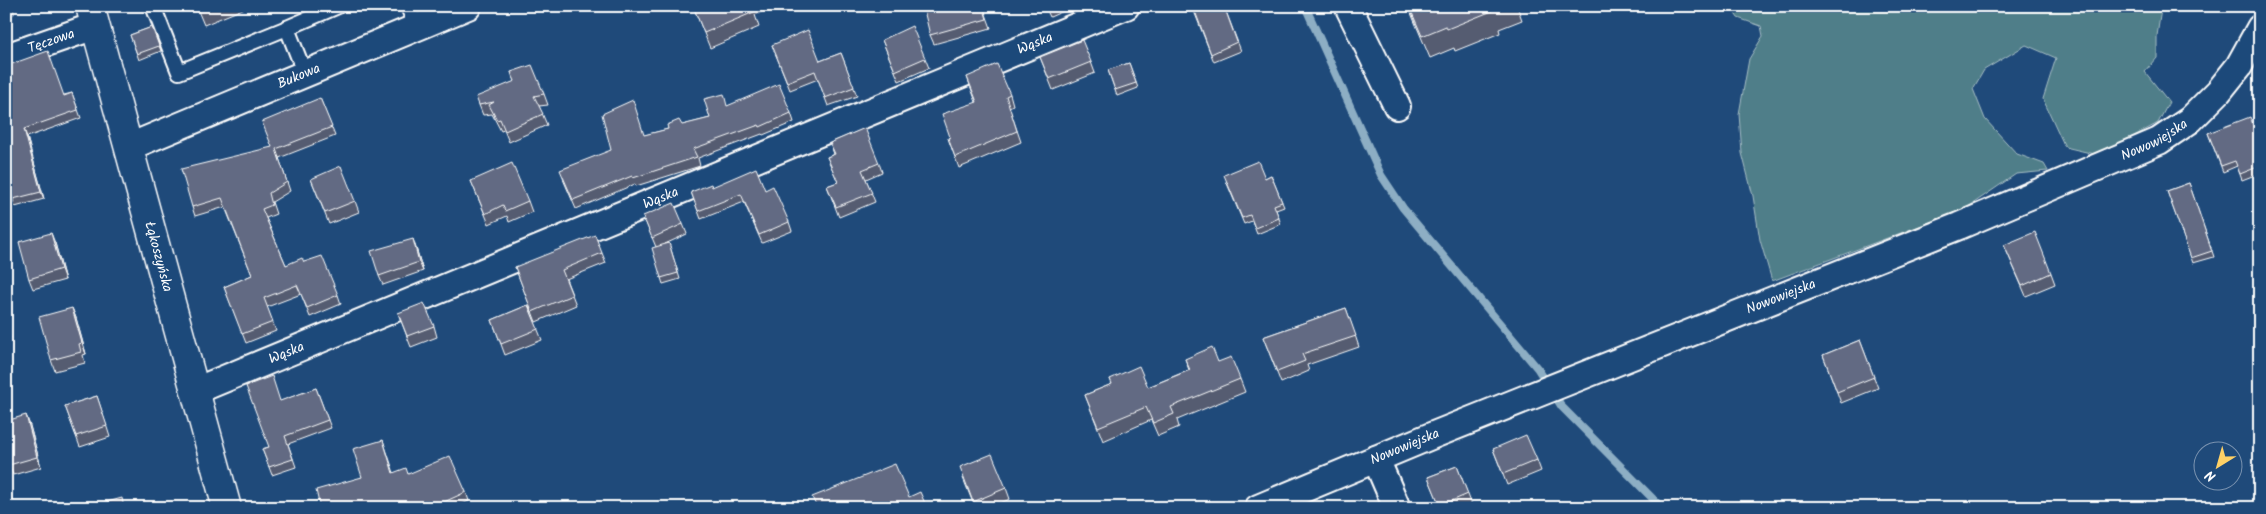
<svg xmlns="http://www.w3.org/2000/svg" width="2266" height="514" viewBox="0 0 2266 514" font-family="Kalam,sans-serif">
	<rect width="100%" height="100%" fill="#1f4a7a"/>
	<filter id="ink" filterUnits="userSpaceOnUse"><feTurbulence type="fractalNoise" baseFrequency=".02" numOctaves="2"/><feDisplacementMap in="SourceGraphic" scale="10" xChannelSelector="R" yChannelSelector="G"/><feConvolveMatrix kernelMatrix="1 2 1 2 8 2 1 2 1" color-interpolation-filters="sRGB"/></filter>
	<g filter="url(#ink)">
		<path fill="#4f7e89" stroke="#a7bec4" d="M1730 6H2160L2161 9 2157 36V58L2145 72 2169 102 2158 123 2099 155 2065 147 2043 99 2056 58 2026 45 1984 70 1973 89 1985 119 2017 154 2044 164 2048 171 2016 174 1965 209 1772 281 1760 240 1753 196 1742 153 1739 114 1749 59 1763 36 1761 26 1738 18Z"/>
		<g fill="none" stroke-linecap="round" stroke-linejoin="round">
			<path stroke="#8daec4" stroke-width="8" d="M1305 6 1381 175 1403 208 1538 369 1562 407 1662 508"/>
			<g stroke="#fff" stroke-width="18">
				<g id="lane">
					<path d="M153 6 179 72 287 28"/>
					<path d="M408 6 416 28"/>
					<path d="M305 74 287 28 338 6"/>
				</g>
			</g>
			<g stroke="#fff" stroke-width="30">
				<g id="street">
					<path d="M1348 6 1397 106"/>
					<path id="s1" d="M6 57 95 26"/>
					<path id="s2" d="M129 147 468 6"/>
					<path id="s3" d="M195 391 1126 6"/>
					<path d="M1376 459 1397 508"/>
					<path id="s4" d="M1258 508 1431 436 1959 226 2159 141 2190 120 2219 91 2239 66 2260 28"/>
				</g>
			</g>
			<g stroke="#fff" stroke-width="31">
				<g id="secondary">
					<path id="s5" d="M90 6 227 508"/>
				</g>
			</g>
			<use href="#lane" stroke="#1f4a7a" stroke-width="14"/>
			<use href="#street" stroke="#1f4a7a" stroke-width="26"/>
			<use href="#secondary" stroke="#1f4a7a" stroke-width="28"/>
		</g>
		<g fill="#545c71" stroke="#fff">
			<path d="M6 6H12L14 14 6 17Z"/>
			<path d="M196 6H250L204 25Z"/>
			<path d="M693 6H775L755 15 759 27 710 48Z"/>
			<path d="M983 6 991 28 934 44 930 35Z"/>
			<path d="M1045 6H1075L1050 17Z"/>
			<path d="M1192 6H1224L1241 51 1214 62Z"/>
			<path d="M1408 6H1517L1522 20 1499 29 1500 33 1455 51 1454 48 1430 58Z"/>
			<path d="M152 27 161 51 139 60 130 35Z"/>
			<path d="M882 40 925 58 929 68 899 81Z"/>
			<path d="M772 45 820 61 841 53 857 96 828 106 818 79 790 90Z"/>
			<path d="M1040 57 1091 62 1095 73 1053 90Z"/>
			<path d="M1129 63 1138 88 1117 96 1108 70Z"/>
			<path d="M6 66 64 95 72 93 81 118 27 137 44 199 15 207 13 199Z"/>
			<path d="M511 72 544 94 548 105 539 106 547 125 509 142 504 130 501 131 492 114 483 115 479 105 514 82Z"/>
			<path d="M967 77 1010 94 1013 105 1009 107 1021 142 959 168 948 138 950 137 976 102Z"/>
			<path d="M320 98 335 136 279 158 290 191 272 202 276 214 266 218 286 265 304 262 338 295 341 304 310 317 301 294 267 307 276 331 246 343 224 287 252 275 225 207 195 216 192 207 272 147Z"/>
			<path d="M728 106 791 113 794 122 763 135 762 134 698 158 700 166 636 186 635 184 576 209 563 179 611 150 645 135 710 118Z"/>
			<path d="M2208 133 2260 141V173L2242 180 2237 166 2223 172Z"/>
			<path d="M830 143 879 163 882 172 866 179 875 202 839 217 827 186 838 182 827 157 834 154Z"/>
			<path d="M1271 175 1284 207 1276 210 1281 224 1257 234 1252 221 1244 224 1226 181 1265 178Z"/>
			<path d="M311 179 355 201 359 212 329 224Z"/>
			<path d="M471 181 528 201 532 212 509 222 507 216 489 224Z"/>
			<path d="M2189 183 2214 257 2193 263 2167 191Z"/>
			<path d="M712 187 765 190 789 222 792 231 762 243 744 202 701 219 691 192Z"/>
			<path d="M643 216 683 224 687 234 665 244 669 243 680 279 663 284 661 278 656 247Z"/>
			<path d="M55 243 65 280 33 289 29 279Z"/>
			<path d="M2004 245 2051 273 2055 284 2026 296Z"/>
			<path d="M416 248 423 271 383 285 379 276Z"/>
			<path d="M602 253 606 263 566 279 576 305 536 322 515 267Z"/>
			<path d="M528 305 542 340 505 355 492 320Z"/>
			<path d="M72 308 76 318 86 354 83 355 85 363 55 371 51 360Z"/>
			<path d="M1346 308 1359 347 1307 365 1309 371 1281 383 1263 337Z"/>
			<path d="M398 313 434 326 437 337 411 347Z"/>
			<path d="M6 326 11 338 6 339Z"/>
			<path d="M1860 340 1878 388 1841 403 1823 355Z"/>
			<path d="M1185 359 1218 362 1240 379 1245 392 1177 420 1179 427 1158 436 1151 420 1103 441 1085 395 1112 384 1110 379 1148 387 1189 370Z"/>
			<path d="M316 388 331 428 288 444 296 467 272 475 262 449 269 447 281 401Z"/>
			<path d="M97 396 110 437 80 447 65 406Z"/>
			<path d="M26 415 30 426 41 467 13 475 9 465Z"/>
			<path d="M383 440 394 473 408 474 466 492 469 501 453 508H320L362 477Z"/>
			<path d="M1493 449 1537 460 1541 471 1507 485Z"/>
			<path d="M1457 466 1472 505 1466 508H1441L1428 477Z"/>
			<path d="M963 478 1006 488 1010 499 989 508H975Z"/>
		</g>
		<g fill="#454b5c" stroke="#fff">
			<path d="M24 129 27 137 44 199 41 192Z"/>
			<path d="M51 233 55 243 65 280 61 269Z"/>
			<path d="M413 239 416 248 423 271 419 262Z"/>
			<path d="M72 308 76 318 86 354 82 343Z"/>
			<path d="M26 415 30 426 41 467 37 457Z"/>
			<path d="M6 494 8 497 10 508H9Z"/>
		</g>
		<g fill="#626b83" stroke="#fff">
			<path d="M197 6H208L198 10Z"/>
			<path d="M693 6H752L754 12 704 33Z"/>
			<path d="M923 6H983L987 19 930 35Z"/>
			<path d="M1193 6H1224L1237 42 1211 54Z"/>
			<path d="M1409 6H1493L1490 7 1492 11 1447 29 1446 26 1422 36Z"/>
			<path d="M912 26 925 58 895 71 882 40Z"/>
			<path d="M152 27 159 46 137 54 130 35Z"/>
			<path d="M808 30 820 61 841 53 854 87 825 98 815 71 787 82 772 45Z"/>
			<path d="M1082 40 1091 62 1049 79 1040 57Z"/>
			<path d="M48 51 64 96 72 93 78 110 24 129 41 192 13 199 6 177V66Z"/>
			<path d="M1129 63 1136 83 1115 90 1108 70Z"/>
			<path d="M997 64 1010 94 1006 96 1017 131 955 157 948 138 950 137 942 114 977 102 967 77Z"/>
			<path d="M532 65 544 94 534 96 543 114 505 131 500 119 497 120 489 105 494 102 479 105 476 97 515 81 511 72Z"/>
			<path d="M779 84 791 113 760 127 759 125 693 149 697 157 633 178 632 176 573 200 560 170 611 150 602 114 633 100 644 135 668 129 667 125 679 120 682 125 710 118 704 99 724 94 727 106Z"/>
			<path d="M320 98 332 127 276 149 287 182 269 193 272 205 262 209 286 265 302 258 304 262 322 256 338 295 307 308 297 285 264 298 273 322 242 334 224 287 252 275 222 198 192 207 181 169 272 147 262 122Z"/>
			<path d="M2250 117 2260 141V166L2240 174 2235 161 2221 166 2208 133Z"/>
			<path d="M865 128 879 163 862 170 872 193 836 207 827 186 838 182 827 157 835 154 830 143Z"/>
			<path d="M1258 161 1265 178 1271 175 1282 202 1274 205 1279 218 1255 228 1250 215 1242 218 1224 175Z"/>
			<path d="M512 163 528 201 505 211 503 205 485 214 471 181Z"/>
			<path d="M341 166 355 201 325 213 311 179Z"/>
			<path d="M756 168 765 190 773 186 789 222 759 235 741 194 698 211 691 192 711 184 712 187Z"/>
			<path d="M2189 183 2212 251 2191 258 2167 191Z"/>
			<path d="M674 203 683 224 652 238 643 216Z"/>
			<path d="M2035 232 2051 273 2022 286 2004 245Z"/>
			<path d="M51 233 61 269 29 279 19 242Z"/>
			<path d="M595 235 602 253 562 270 572 295 532 312 515 267Z"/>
			<path d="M413 239 419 262 379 276 371 251Z"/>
			<path d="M669 243 678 273 661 278 652 248Z"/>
			<path d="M424 303 434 326 407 336 398 313Z"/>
			<path d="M528 305 538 329 501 344 492 320Z"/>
			<path d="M72 308 82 343 79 344 81 352 51 360 39 317Z"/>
			<path d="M1346 308 1356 336 1302 354 1305 361 1277 372 1263 337Z"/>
			<path d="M6 326 9 332 6 333Z"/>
			<path d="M1860 340 1874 377 1837 392 1823 355Z"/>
			<path d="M1212 347 1218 362 1231 357 1240 379 1171 407 1174 414 1153 423 1146 407 1098 427 1085 395 1112 384 1110 379 1139 366 1148 387 1190 370 1185 359Z"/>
			<path d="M272 376 280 401 316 388 328 420 285 436 293 459 269 467 262 449 269 447 246 386Z"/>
			<path d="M97 396 107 426 76 436 65 406Z"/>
			<path d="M26 415 37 457 9 465 6 454V421Z"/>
			<path d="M1526 435 1537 460 1503 474 1493 449Z"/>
			<path d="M383 440 393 473 406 468 408 474 450 456 466 492 431 508H320L316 490 362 477 353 449Z"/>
			<path d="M992 454 1006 488 973 502 960 467Z"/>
			<path d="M895 464 909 497 920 492 927 508H817L812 497Z"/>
			<path d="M1457 466 1468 494 1440 506 1428 477Z"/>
			<path d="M6 497 9 508H6Z"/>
			<path d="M122 498 124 508H89V507Z"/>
			<path d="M1359 503 1361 508H1347Z"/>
		</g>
	</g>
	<g text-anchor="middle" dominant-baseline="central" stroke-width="4.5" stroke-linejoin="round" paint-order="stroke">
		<g font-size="14" fill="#fff" stroke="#1f4a7a">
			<text stroke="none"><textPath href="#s1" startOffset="48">Tęczowa</textPath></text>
			<text stroke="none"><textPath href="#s3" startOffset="909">Wąska</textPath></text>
			<text stroke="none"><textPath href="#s2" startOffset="184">Bukowa</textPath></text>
			<text stroke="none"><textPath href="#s4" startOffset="969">Nowowiejska</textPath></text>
			<text stroke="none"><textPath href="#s3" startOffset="504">Wąska</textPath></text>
			<text stroke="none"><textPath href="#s5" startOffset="260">Łąkoszyńska</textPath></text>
			<text stroke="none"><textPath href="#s4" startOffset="564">Nowowiejska</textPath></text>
			<text stroke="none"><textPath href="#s3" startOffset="99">Wąska</textPath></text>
			<text stroke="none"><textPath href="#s4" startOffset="159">Nowowiejska</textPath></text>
		</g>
	</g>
	<rect width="2266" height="514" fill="none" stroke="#1f4a7a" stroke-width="25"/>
	<rect x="12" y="12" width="2241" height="489" fill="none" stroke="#fff" stroke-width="2" filter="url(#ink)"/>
	<g transform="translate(2218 466) rotate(217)"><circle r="24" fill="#1f4a7a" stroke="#7992af"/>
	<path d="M0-4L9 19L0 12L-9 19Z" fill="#ffd166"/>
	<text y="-8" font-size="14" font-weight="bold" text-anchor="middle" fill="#ffffff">N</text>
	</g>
</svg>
